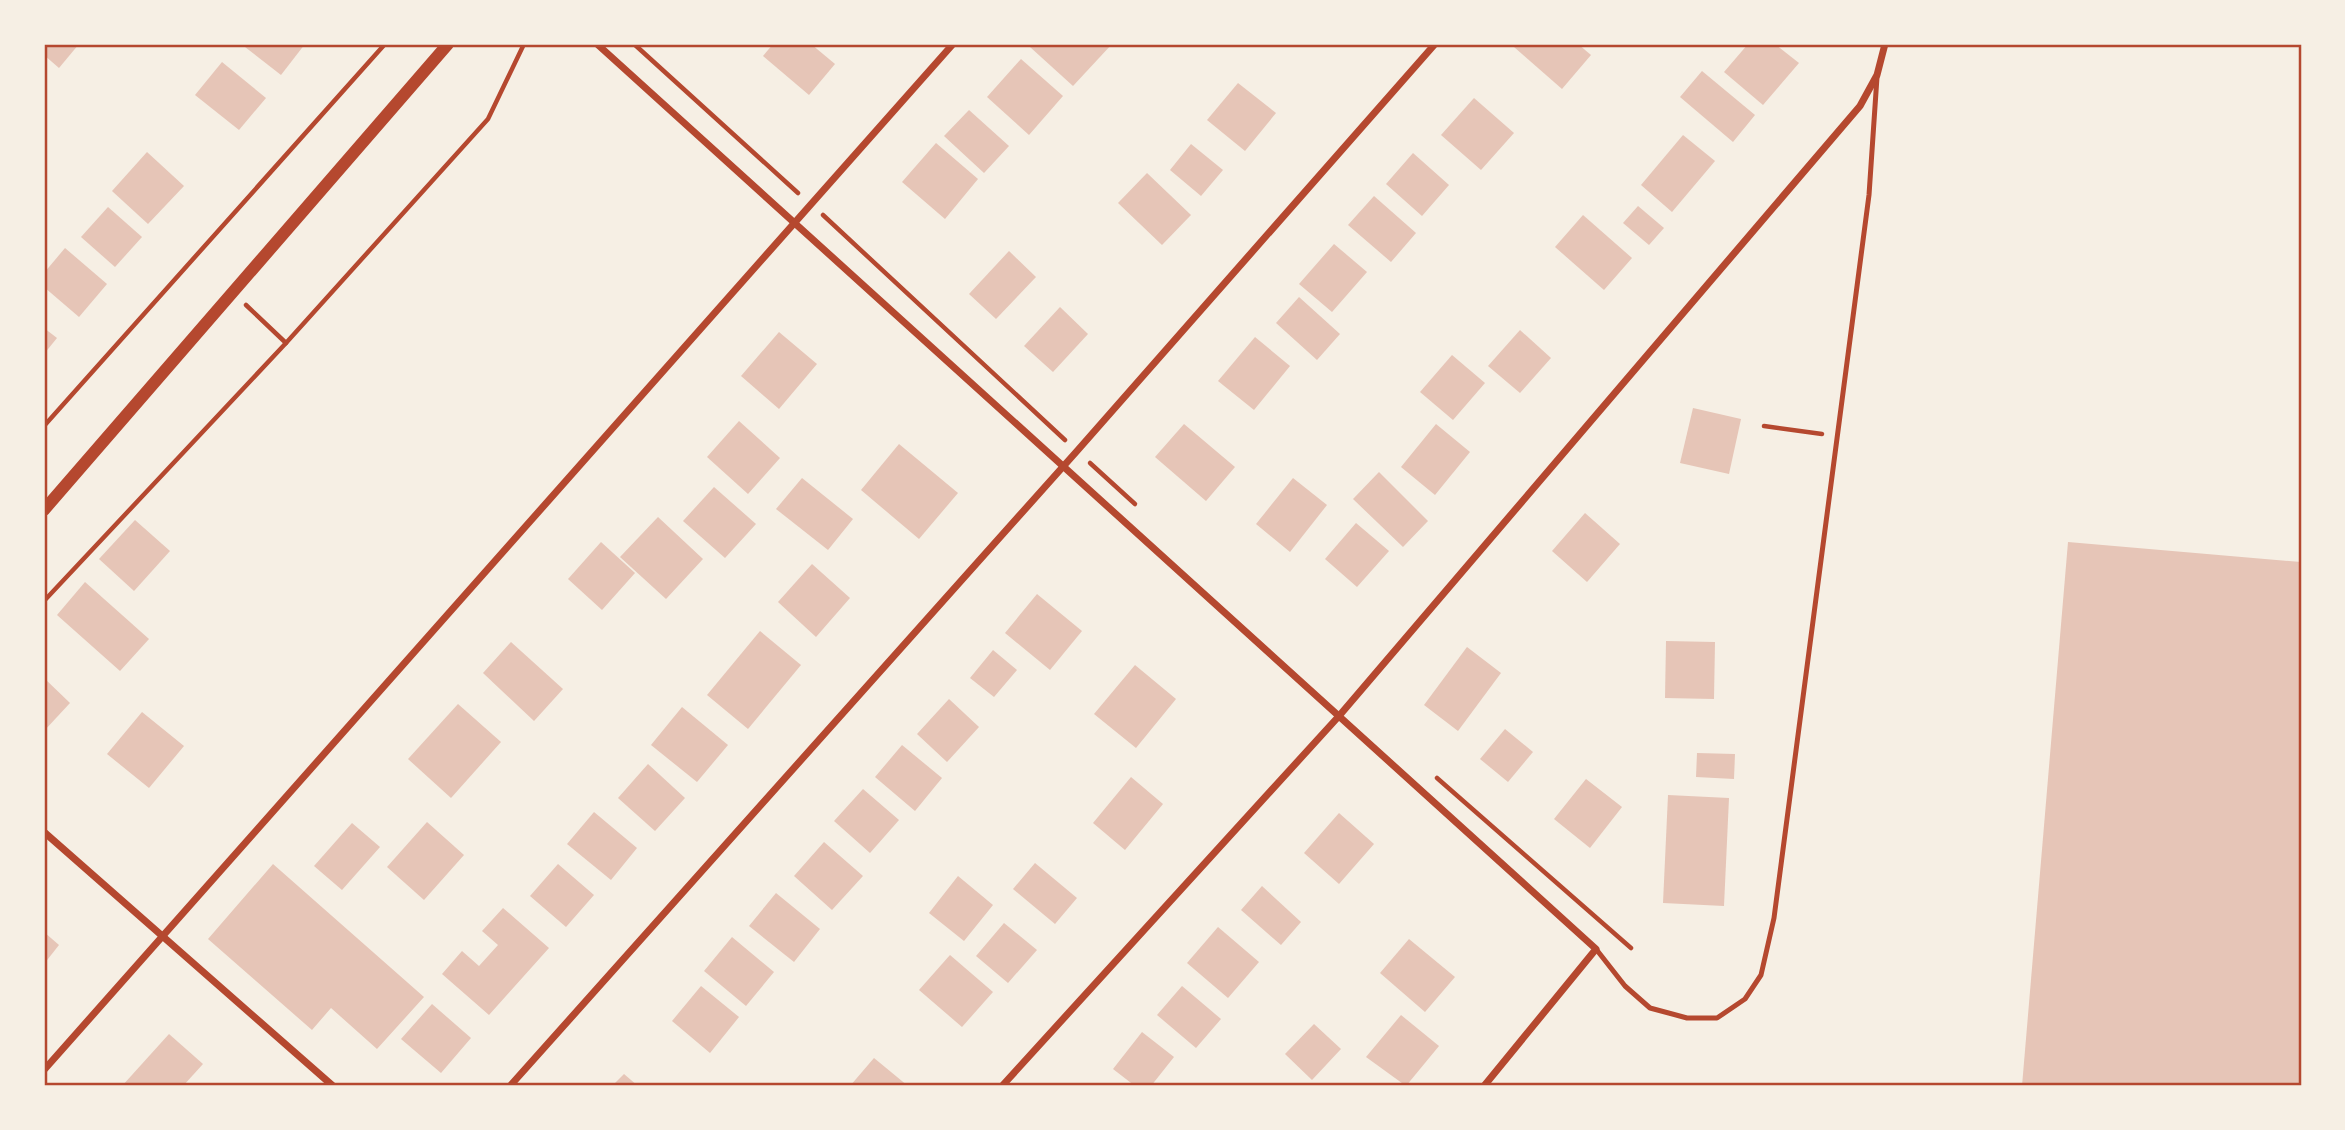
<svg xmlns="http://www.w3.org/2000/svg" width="2345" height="1130" viewBox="0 0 2345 1130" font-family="'Noto Serif',serif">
	<rect width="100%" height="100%" fill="#f6efe4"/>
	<g fill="#e6c5b7">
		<path d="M44 44H79L59 68 44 55Z"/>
		<path d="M247 44H305L281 75 245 47Z"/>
		<path d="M773 44H811L835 64 809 95 763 56Z"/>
		<path d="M1032 44H1112L1073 86 1030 47Z"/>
		<path d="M1517 44H1578L1591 55 1562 89 1514 47Z"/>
		<path d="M1748 44H1775L1799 63 1763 105 1724 72Z"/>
		<path d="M1021 59 1063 96 1029 135 987 97Z"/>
		<path d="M222 62 266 98 239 130 195 95Z"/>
		<path d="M1702 71 1755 115 1733 142 1680 97Z"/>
		<path d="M1238 83 1276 113 1245 151 1207 120Z"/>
		<path d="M1474 98 1514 133 1481 170 1441 135Z"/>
		<path d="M969 110 1009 146 984 173 944 136Z"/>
		<path d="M1683 135 1715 161 1672 212 1641 185Z"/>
		<path d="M936 143 978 179 945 219 902 182Z"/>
		<path d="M1191 144 1223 170 1201 196 1170 170Z"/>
		<path d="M147 152 184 186 148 224 112 191Z"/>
		<path d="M1413 153 1449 185 1422 216 1386 184Z"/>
		<path d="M1147 173 1191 215 1162 245 1118 203Z"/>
		<path d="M1374 196 1416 233 1391 262 1348 225Z"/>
		<path d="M1638 206 1664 228 1649 245 1623 223Z"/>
		<path d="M108 207 142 237 115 267 81 237Z"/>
		<path d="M1583 215 1632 258 1604 290 1555 247Z"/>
		<path d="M1334 244 1367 272 1332 312 1299 284Z"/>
		<path d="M65 248 107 284 79 317 44 287V273Z"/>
		<path d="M1009 251 1036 277 996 319 969 294Z"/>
		<path d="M1299 297 1340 334 1317 360 1276 323Z"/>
		<path d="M1060 307 1088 334 1053 372 1024 346Z"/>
		<path d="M44 328 57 338 44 354Z"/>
		<path d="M1520 330 1551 358 1520 393 1488 366Z"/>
		<path d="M779 332 817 364 779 409 741 376Z"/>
		<path d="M1255 337 1290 366 1254 410 1218 381Z"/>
		<path d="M1452 355 1485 383 1453 420 1420 392Z"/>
		<path d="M1693 408 1741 419 1729 474 1680 463Z"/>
		<path d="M739 421 780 458 748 494 707 457Z"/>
		<path d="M1184 424 1235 467 1206 501 1155 457Z"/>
		<path d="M1436 424 1470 452 1435 495 1401 467Z"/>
		<path d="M899 444 958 493 919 539 861 490Z"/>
		<path d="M1379 472 1428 521 1403 547 1353 499Z"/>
		<path d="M802 478 853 519 828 550 776 509Z"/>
		<path d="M1293 478 1327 505 1290 552 1256 524Z"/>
		<path d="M714 487 756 524 725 558 683 521Z"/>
		<path d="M1585 513 1620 544 1587 582 1552 551Z"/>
		<path d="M658 517 703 559 666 599 620 557Z"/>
		<path d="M135 520 170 551 134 591 99 559Z"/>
		<path d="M1356 523 1389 551 1357 587 1325 559Z"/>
		<path d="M601 542 635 573 602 610 568 579Z"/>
		<path d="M2068 542 2301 562V1086H2022Z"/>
		<path d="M812 564 850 598 816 637 778 602Z"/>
		<path d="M85 582 149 639 120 671 57 615Z"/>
		<path d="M1037 594 1082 631 1050 670 1005 633Z"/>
		<path d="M760 631 801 665 748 729 707 695Z"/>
		<path d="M1666 641 1715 642 1714 699 1665 698Z"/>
		<path d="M511 642 563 689 534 721 483 673Z"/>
		<path d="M1467 647 1501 673 1458 731 1424 705Z"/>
		<path d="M993 650 1017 670 994 697 970 678Z"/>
		<path d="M1135 665 1176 699 1136 748 1094 714Z"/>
		<path d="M44 678 70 703 44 731Z"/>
		<path d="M949 699 979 727 947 762 917 734Z"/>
		<path d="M458 704 501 742 451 798 408 759Z"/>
		<path d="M682 707 728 745 697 782 651 745Z"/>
		<path d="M142 712 184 746 149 788 107 754Z"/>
		<path d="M1505 729 1533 752 1508 782 1480 759Z"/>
		<path d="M902 745 942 778 915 811 875 777Z"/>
		<path d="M1697 753 1735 754 1734 779 1696 777Z"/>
		<path d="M648 764 685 798 655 831 618 798Z"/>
		<path d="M1131 777 1163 804 1125 850 1093 823Z"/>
		<path d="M1586 779 1622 807 1590 848 1554 819Z"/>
		<path d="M863 789 899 820 870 853 834 821Z"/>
		<path d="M1668 795 1729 798 1724 906 1663 903Z"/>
		<path d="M594 812 637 848 611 880 567 844Z"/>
		<path d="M1339 813 1374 844 1339 884 1304 853Z"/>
		<path d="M427 822 464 855 424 900 387 867Z"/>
		<path d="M352 823 380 847 342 890 314 866Z"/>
		<path d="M824 842 863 876 832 910 794 876Z"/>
		<path d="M1035 863 1077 898 1055 924 1013 889Z"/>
		<path d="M273 864 424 997 377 1049 331 1008 312 1030 208 939Z"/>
		<path d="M558 864 594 895 566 927 530 896Z"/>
		<path d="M958 876 993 905 964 941 929 913Z"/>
		<path d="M1262 886 1301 922 1281 945 1241 910Z"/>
		<path d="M776 893 820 929 794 962 749 926Z"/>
		<path d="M503 908 549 948 489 1015 442 974 462 951 479 966 498 945 482 931Z"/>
		<path d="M1004 923 1037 950 1008 983 976 956Z"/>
		<path d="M1218 927 1259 962 1228 998 1187 963Z"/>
		<path d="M44 932 59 945 44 964Z"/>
		<path d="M732 937 774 972 746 1006 704 971Z"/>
		<path d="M1409 939 1455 977 1425 1012 1380 973Z"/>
		<path d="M950 955 993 992 962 1027 919 990Z"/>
		<path d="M701 986 739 1017 710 1053 672 1021Z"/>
		<path d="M1182 986 1221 1019 1196 1048 1157 1015Z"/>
		<path d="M432 1004 471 1038 441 1073 401 1039Z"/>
		<path d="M1401 1015 1439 1046 1406 1086 1366 1057Z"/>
		<path d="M1314 1024 1341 1049 1312 1080 1285 1054Z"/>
		<path d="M1142 1032 1174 1057 1151 1086H1135L1113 1069Z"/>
		<path d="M169 1034 203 1064 183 1086H122Z"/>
		<path d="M874 1058 908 1086H850Z"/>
		<path d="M624 1074 638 1086H612Z"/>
	</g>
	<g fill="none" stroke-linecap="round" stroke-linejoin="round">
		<g stroke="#b5482f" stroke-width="4.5">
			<path d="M634 44 798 193"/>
			<path d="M823 215 1065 440"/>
			<path d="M246 305 286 343"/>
			<path d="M44 426 385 44"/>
			<path d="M1764 426 1822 434"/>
			<path d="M1090 463 1135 504"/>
			<path d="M44 601 286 343 488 119 524 44"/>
			<path d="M1437 778 1631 948"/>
		</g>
		<path stroke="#b5482f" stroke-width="5" d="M1596 949 1625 986 1650 1008 1687 1018H1717L1745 999 1761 975 1774 918 1869 195 1877 77"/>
		<g stroke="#b5482f" stroke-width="7">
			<path d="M597 44 1596 949 1484 1086"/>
			<path d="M44 832 333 1086"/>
			<path d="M44 1070 953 44"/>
			<path d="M510 1086 1077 451 1435 44"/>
			<path d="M1002 1086 1339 716 1860 106 1877 75 1885 44"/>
		</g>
		<path stroke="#b5482f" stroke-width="12" d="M44 510 448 44"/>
	</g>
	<rect width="2345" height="1130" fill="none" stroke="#f6efe4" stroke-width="91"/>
	<rect x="46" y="46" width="2254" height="1038" fill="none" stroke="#b5482f" stroke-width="2.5"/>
</svg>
